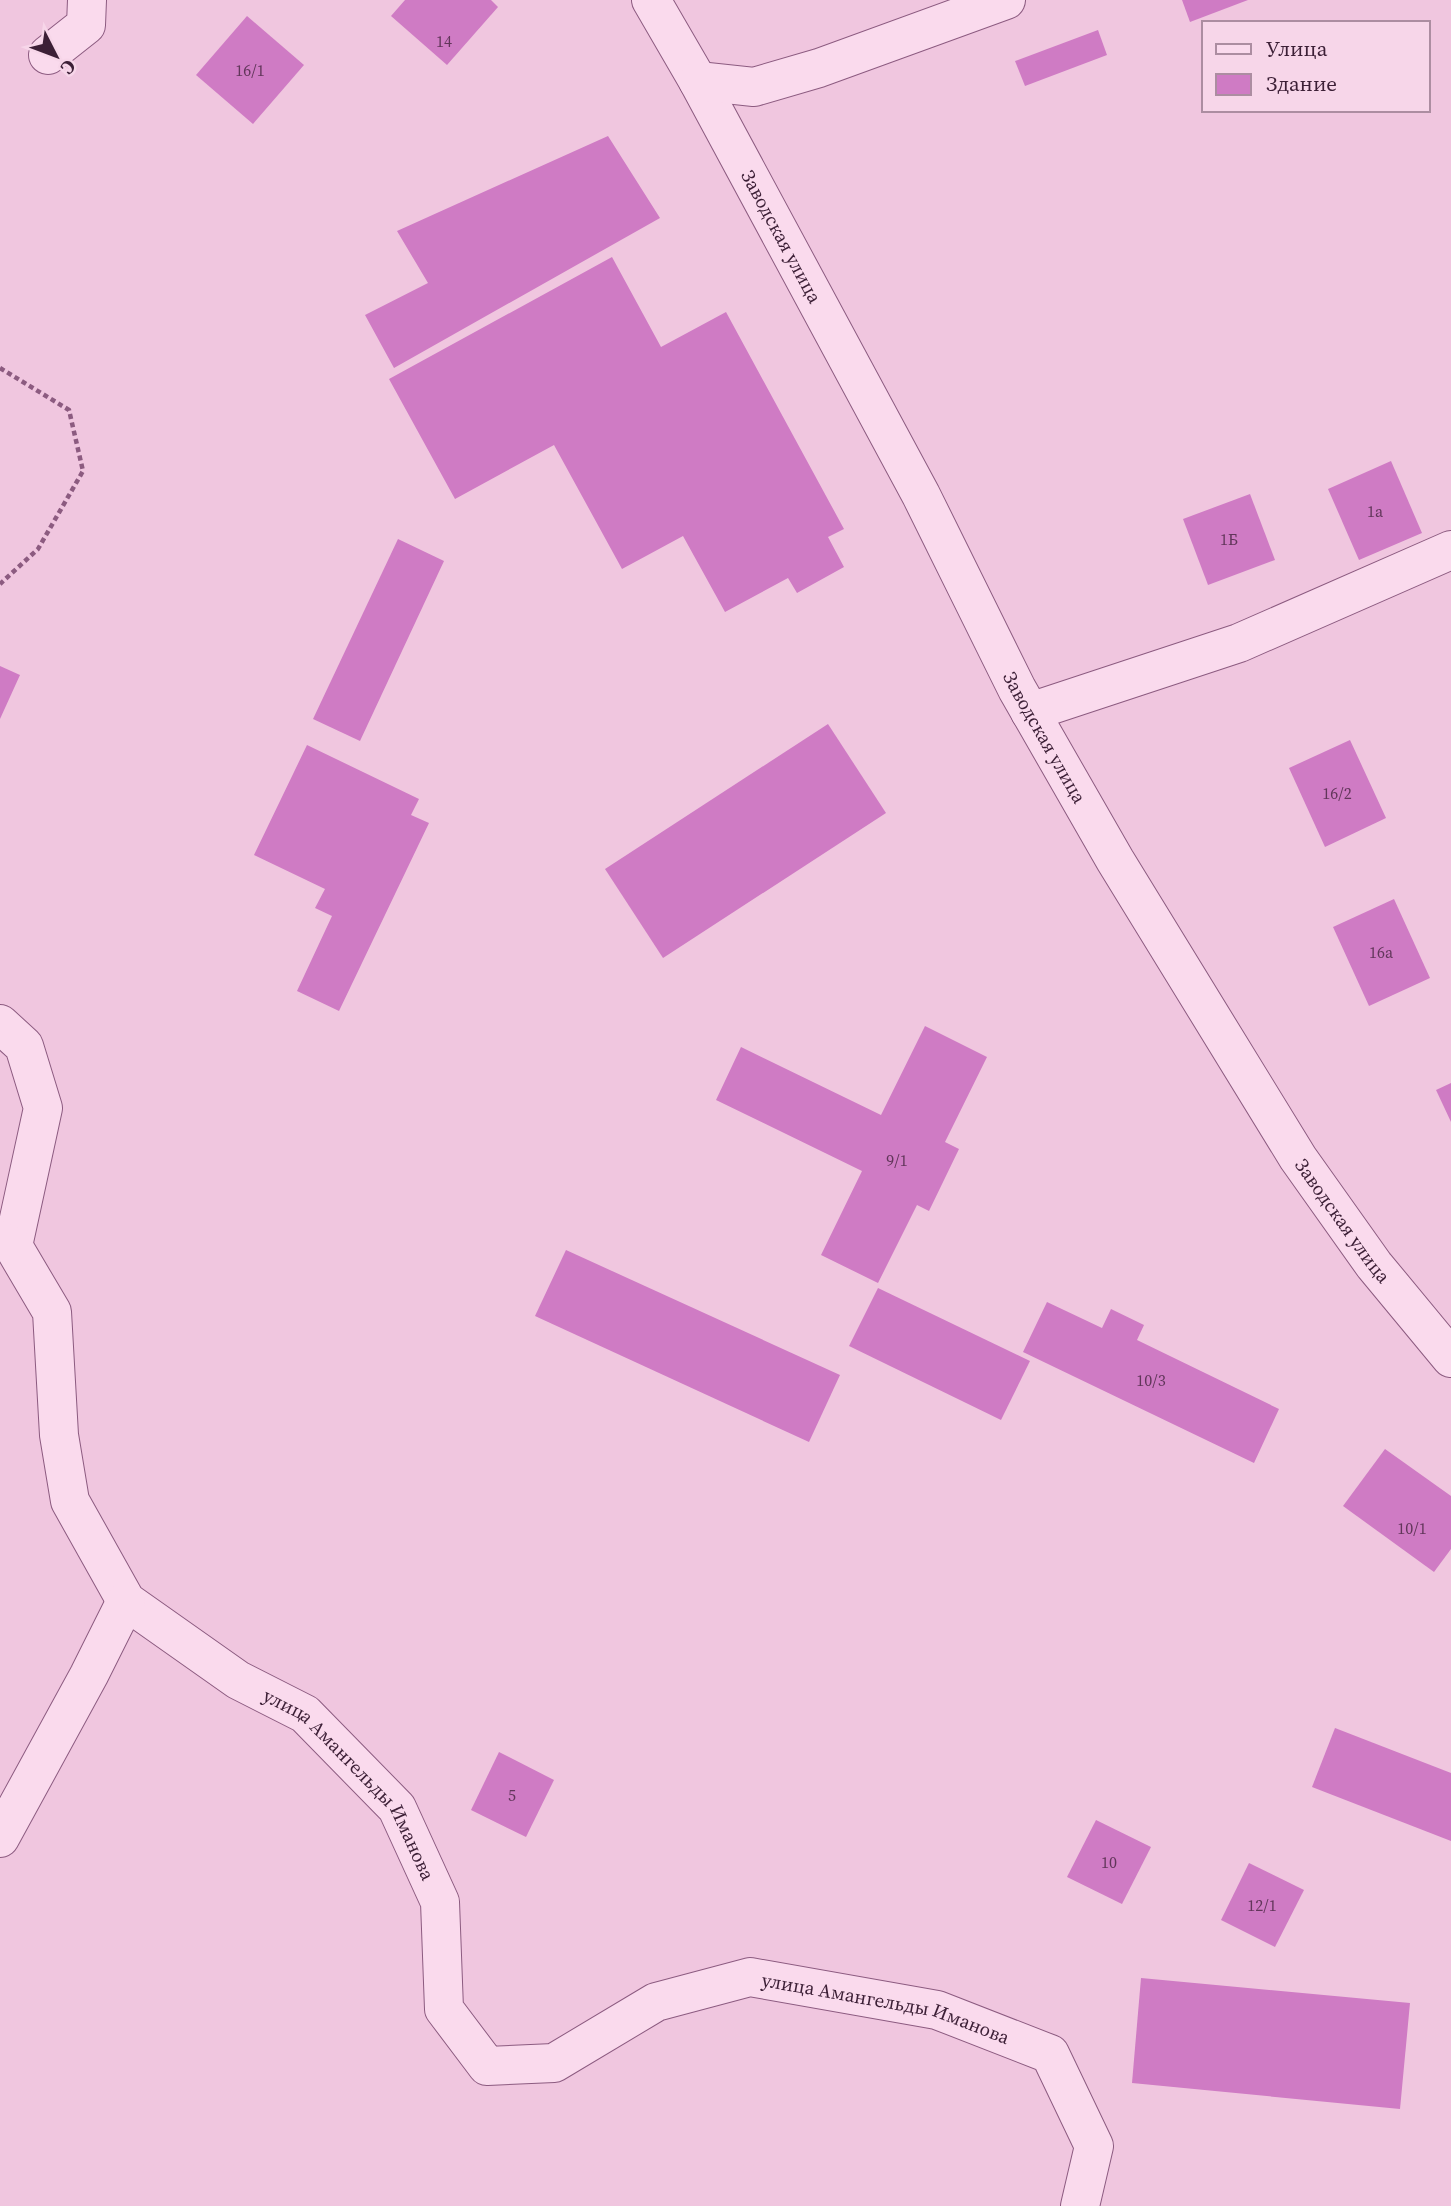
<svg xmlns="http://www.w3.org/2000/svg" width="1451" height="2206" viewBox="0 0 1451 2206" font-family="'Source Serif 4',serif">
	<rect width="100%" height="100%" fill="#f0c6df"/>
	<g fill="#cf7bc4">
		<path d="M405 0H491L498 7 447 65 391 16Z"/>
		<path d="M1182 0H1248L1190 22Z"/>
		<path d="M247 16 304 65 253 124 196 75Z"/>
		<path d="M1098 30 1107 55 1025 86 1015 61Z"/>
		<path d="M608 136 660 218 394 368 365 315 428 283 397 231Z"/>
		<path d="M612 257 661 347 726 312 844 529 828 537 844 567 797 593 788 578 725 612 683 536 622 569 554 445 455 499 389 379Z"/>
		<path d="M1391 461 1422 533 1359 560 1328 489Z"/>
		<path d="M1250 494 1275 560 1208 585 1183 519Z"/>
		<path d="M398 539 444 561 360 741 313 719Z"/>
		<path d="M0 666 20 675 0 719Z"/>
		<path d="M828 724 886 813 663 958 605 869Z"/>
		<path d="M1350 740 1386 818 1325 847 1289 768Z"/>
		<path d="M307 745 419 799 411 815 429 823 339 1011 297 991 332 916 315 908 325 889 254 855Z"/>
		<path d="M1394 899 1430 978 1369 1006 1333 927Z"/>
		<path d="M925 1026 987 1057 945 1142 959 1149 929 1211 917 1205 878 1283 821 1255 862 1171 716 1100 741 1047 881 1115Z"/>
		<path d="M1451 1083V1122L1436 1090Z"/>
		<path d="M566 1250 840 1375 809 1442 535 1316Z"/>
		<path d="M878 1288 1030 1361 1001 1420 849 1346Z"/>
		<path d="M1047 1302 1102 1328 1111 1309 1144 1325 1137 1340 1279 1409 1254 1463 1023 1352Z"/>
		<path d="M1385 1449 1451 1496V1549L1434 1572 1343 1506Z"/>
		<path d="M1335 1728 1451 1773V1841L1312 1787Z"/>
		<path d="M499 1752 554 1780 526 1837 471 1810Z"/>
		<path d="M1096 1820 1151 1847 1122 1904 1067 1877Z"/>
		<path d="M1249 1863 1304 1890 1275 1947 1221 1920Z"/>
		<path d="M1141 1978 1410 2003 1400 2109 1132 2083Z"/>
	</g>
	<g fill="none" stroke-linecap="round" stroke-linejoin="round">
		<g stroke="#8c5b80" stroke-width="40">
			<g id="minor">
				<path id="s1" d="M651 0 698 81 921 495 1017 689 1115 860 1298 1158 1374 1265 1451 1358"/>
				<path d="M48 55 86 25 87 0"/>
				<path d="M698 81 754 87 819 68 1006 0"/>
				<path d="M1030 712 1239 643 1451 550"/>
				<path d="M0 1024 24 1046 43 1108 13 1246"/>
				<path id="s2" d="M0 1240 13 1246 52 1312 59 1435 70 1501 126 1601 238 1680 305 1714 397 1808 440 1902 444 2009 487 2066 554 2063 656 2002 750 1977 937 2010 1050 2054 1094 2146 1080 2206"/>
				<path d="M0 1838 89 1675 126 1601"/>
			</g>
		</g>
		<path stroke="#8c5b80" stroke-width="4.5" stroke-dasharray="5 3.5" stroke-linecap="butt" d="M0 368 69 410 83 471 38 549 0 584"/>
		<use href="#minor" stroke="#fadaed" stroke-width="38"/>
	</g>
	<g text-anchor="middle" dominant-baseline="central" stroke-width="5" stroke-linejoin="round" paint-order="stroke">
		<g font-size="16" fill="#61365a">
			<text x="444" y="41">14</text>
			<text x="250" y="70">16/1</text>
			<text x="1375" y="511">1а</text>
			<text x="1229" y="539">1Б</text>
			<text x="1337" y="793">16/2</text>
			<text x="1381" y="952">16а</text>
			<text x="897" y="1160">9/1</text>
			<text x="1151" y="1380">10/3</text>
			<text x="1412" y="1528">10/1</text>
			<text x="512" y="1795">5</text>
			<text x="1109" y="1862">10</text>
			<text x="1262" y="1905">12/1</text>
		</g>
		<g font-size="19" fill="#3c1f36" stroke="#f7d6e9">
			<text stroke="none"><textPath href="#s1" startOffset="270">Заводская улица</textPath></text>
			<text stroke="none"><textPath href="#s1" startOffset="836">Заводская улица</textPath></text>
			<text stroke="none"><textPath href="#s1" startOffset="1404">Заводская улица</textPath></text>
			<text stroke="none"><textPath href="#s2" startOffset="690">улица Амангельды Иманова</textPath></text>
			<text stroke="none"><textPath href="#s2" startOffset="1444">улица Амангельды Иманова</textPath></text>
		</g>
	</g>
	<rect x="1202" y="21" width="228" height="91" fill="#f7d6e9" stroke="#ac8da1" stroke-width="2"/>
	<rect x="1216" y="44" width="35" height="10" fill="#fadaed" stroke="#ac8da1" stroke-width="2"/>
	<text x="1266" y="56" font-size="21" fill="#3c1f36">Улица</text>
	<rect x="1216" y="74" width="35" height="21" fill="#cf7bc4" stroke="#ac8da1" stroke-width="2"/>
	<text x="1266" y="91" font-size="21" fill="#3c1f36">Здание</text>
	<g transform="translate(56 56) rotate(132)" stroke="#f7d6e9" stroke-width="5" paint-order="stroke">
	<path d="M0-5L12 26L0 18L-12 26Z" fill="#3c1f36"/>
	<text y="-10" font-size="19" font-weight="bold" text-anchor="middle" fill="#3c1f36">С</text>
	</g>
</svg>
